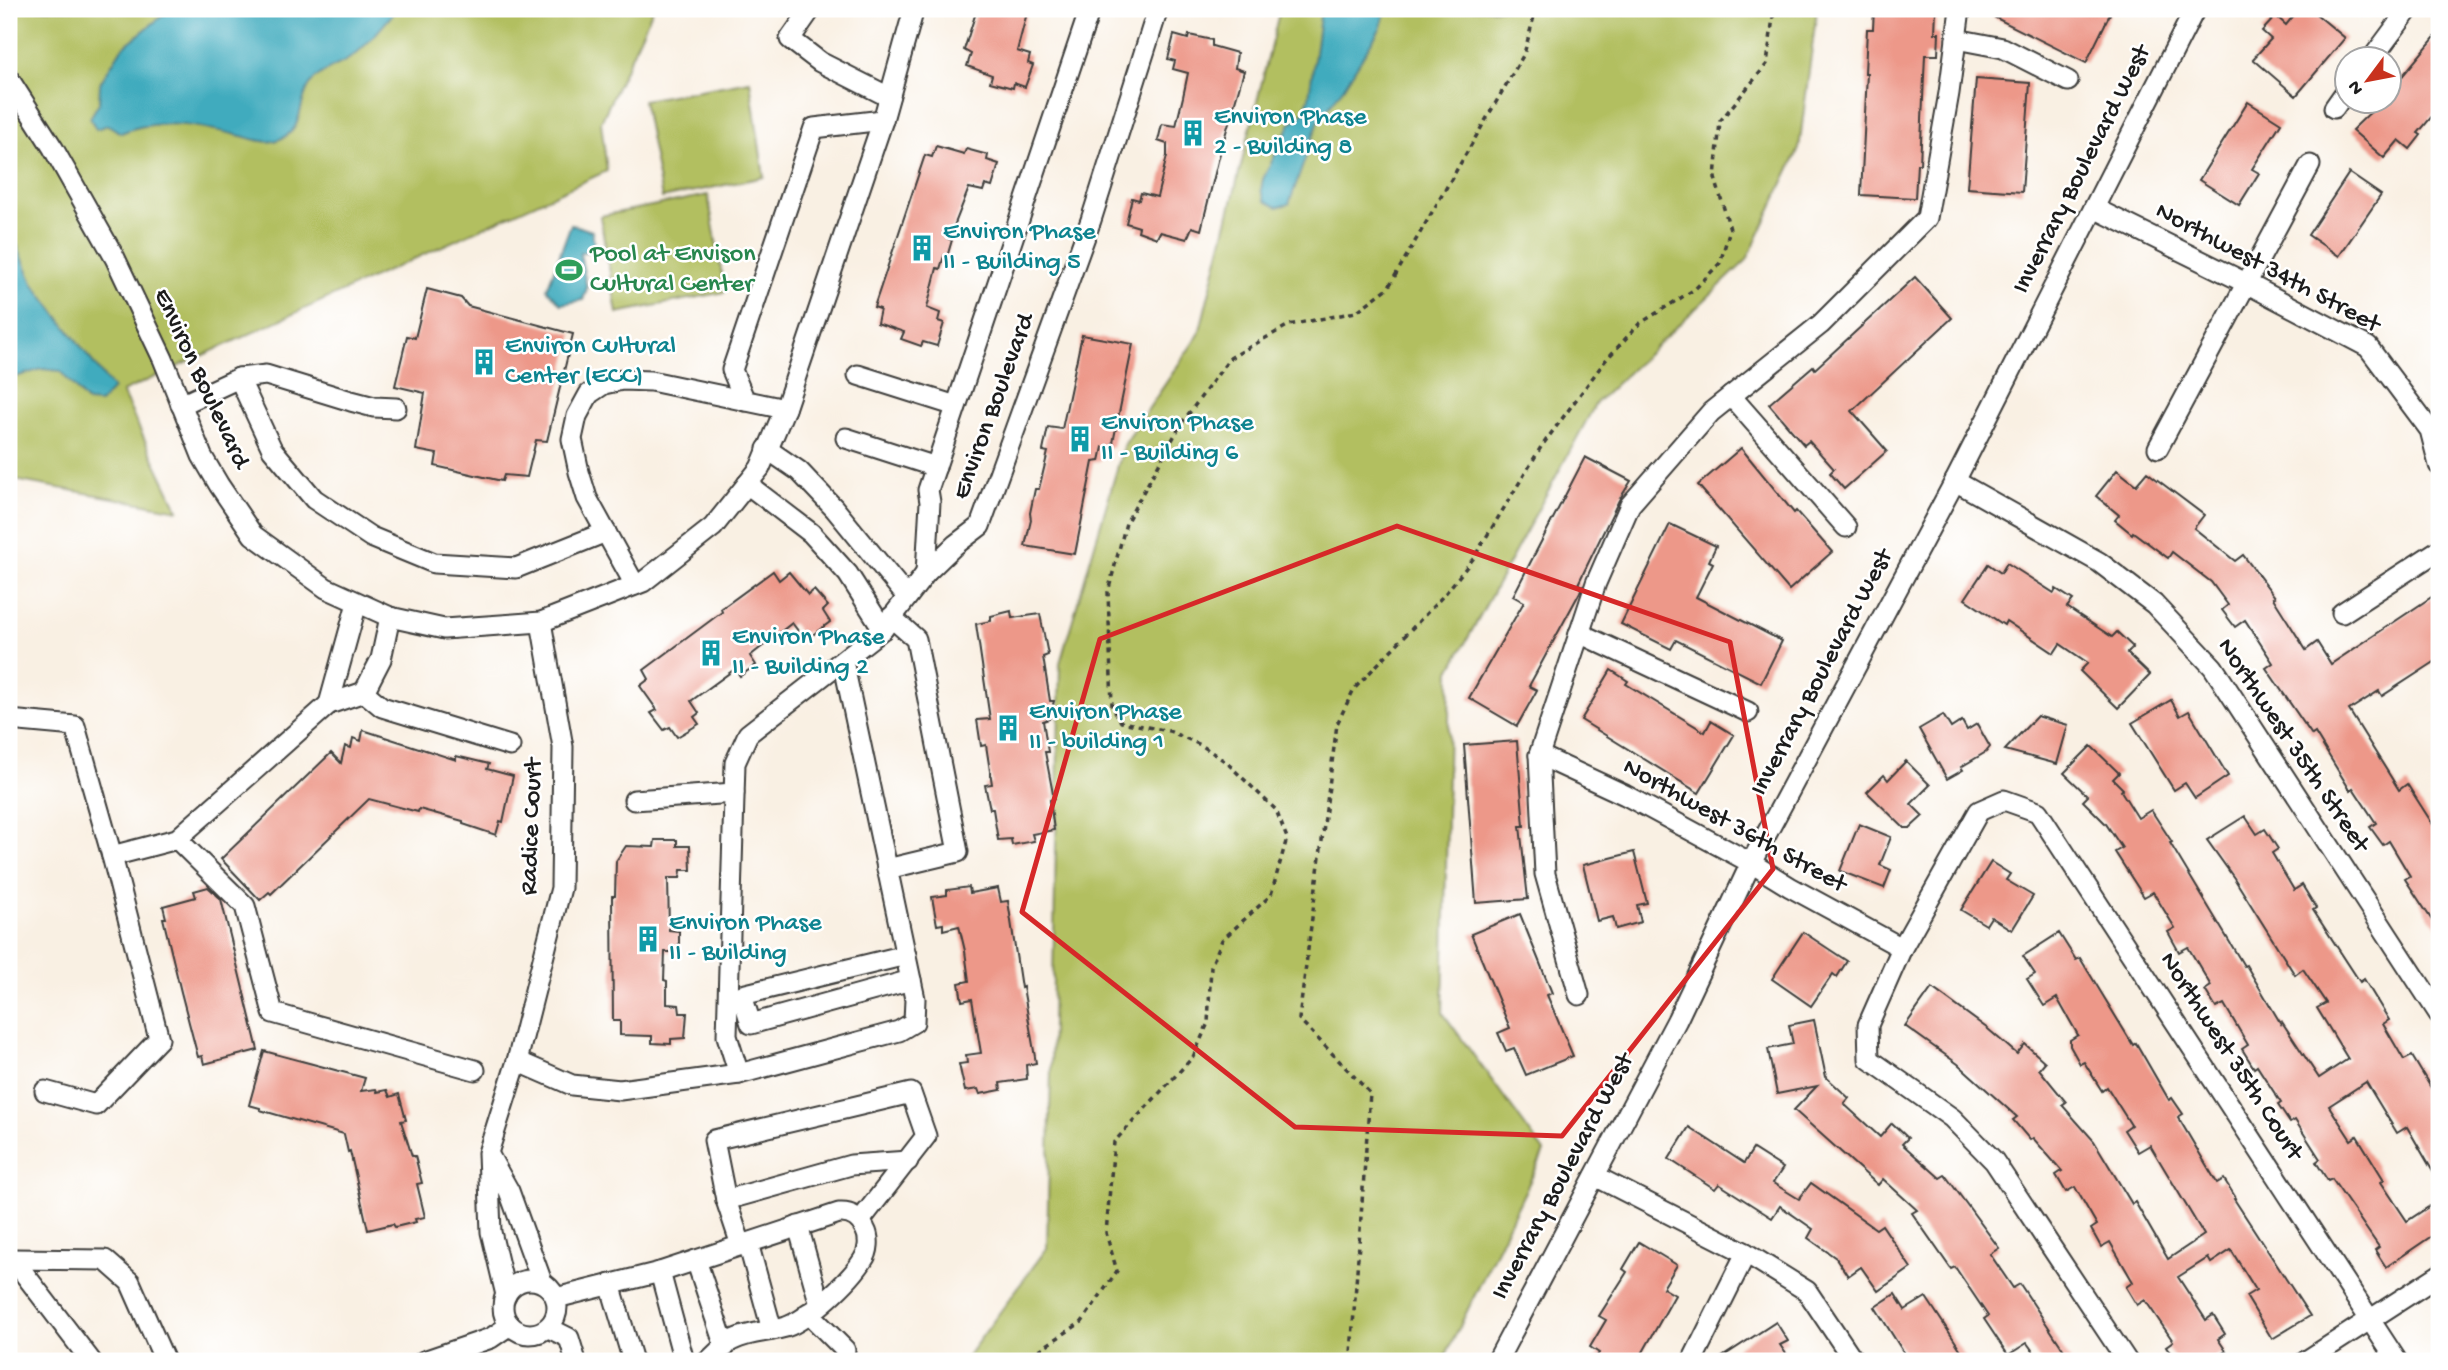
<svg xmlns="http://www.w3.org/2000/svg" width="2448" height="1370" viewBox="0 0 2448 1370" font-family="'Gochi Hand',sans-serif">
	<rect width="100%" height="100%" fill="#fff"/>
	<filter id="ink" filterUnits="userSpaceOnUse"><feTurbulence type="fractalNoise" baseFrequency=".0143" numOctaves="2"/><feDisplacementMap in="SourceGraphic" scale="14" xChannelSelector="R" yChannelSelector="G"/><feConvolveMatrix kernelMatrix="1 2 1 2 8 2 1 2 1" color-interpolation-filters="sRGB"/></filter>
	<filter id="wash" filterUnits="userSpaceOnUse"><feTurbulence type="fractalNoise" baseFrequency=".00686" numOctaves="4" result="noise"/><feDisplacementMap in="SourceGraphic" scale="28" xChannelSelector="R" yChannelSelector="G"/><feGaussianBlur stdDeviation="1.57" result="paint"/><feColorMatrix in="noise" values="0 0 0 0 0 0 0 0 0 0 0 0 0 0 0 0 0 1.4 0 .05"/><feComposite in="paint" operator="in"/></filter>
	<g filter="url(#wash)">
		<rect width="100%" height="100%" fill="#f9f0e3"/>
		<g fill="#b2bf61" stroke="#676e3e" stroke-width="2">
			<path d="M9 9H653L601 122 607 171 122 392 178 510 9 479Z"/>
			<path d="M1280 9H1817L1799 149 1747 260 1596 403 1450 671 1443 1013 1544 1152 1443 1361H964L1047 1248 1060 663 1124 445 1199 334Z"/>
			<path d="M750 81 764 177 662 198 643 100Z"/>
			<path d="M708 195 725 292 617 313 600 216Z"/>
		</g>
		<g fill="#3fabbe" stroke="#2e646d" stroke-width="2">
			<path d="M171 9H397C383 25 370 43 353 56 339 67 319 70 309 86 296 109 305 133 274 141 263 144 248 137 237 135 200 126 156 117 121 133L108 125 96 129 90 118 99 103 100 83 122 48Z"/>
			<path d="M1321 9H1386L1381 27 1344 87 1319 120 1289 204 1277 207 1265 201 1261 190 1263 179 1291 123 1303 114 1309 97Z"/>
			<path d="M571 224 592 231 595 250 580 253 587 288 583 300 561 304 547 289Z"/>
			<path d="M9 226 33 283 113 389 100 403 87 402 60 371 42 369 9 379Z"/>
		</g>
		<g id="blocks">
			<g fill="#ed9889">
				<path d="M977 9H1028L1017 51 1030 55 1028 63 1033 65 1025 87 1014 83 1013 88 990 82 992 75 967 66 971 54 964 50Z"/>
				<path d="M1874 9H1936L1935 33H1939L1938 55H1925L1920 164H1917L1915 198 1861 195 1867 73H1865L1867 29H1873Z"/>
				<path d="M1978 9H2100L2110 14 2086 63Z"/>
				<path d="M2299 9H2310L2345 38 2296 96 2253 59 2271 39 2262 31 2276 16 2286 25Z"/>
				<path d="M2439 32V108L2418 133 2421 135 2410 149 2399 140 2384 158 2352 130 2381 102H2389V92Z"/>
				<path d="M1174 35 1188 39 1189 35 1212 40V46L1237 53 1235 68 1244 71 1220 153 1201 230 1192 227 1187 239 1160 232 1157 238 1138 231 1139 227 1126 223 1132 198 1139 200 1141 193 1157 197 1167 156V144L1158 141 1162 124 1176 126 1183 97 1188 73 1173 69 1175 61 1168 59Z"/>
				<path d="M1976 79 2030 83 2022 192 1967 188Z"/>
				<path d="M2248 102 2281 123 2252 169 2259 173 2239 205 2199 180Z"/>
				<path d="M936 146 964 154 966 149 988 155 987 160 999 164 992 187 985 185 983 191 969 188 949 239 952 240 947 257 944 256 940 269 937 268 927 308 940 313 938 321 944 323 937 346 923 342 921 346 901 339 904 332 877 323 880 309 874 307 925 155 932 157Z"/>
				<path d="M2349 173 2381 195 2339 256 2308 235Z"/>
				<path d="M1915 277 1952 318 1852 411 1887 451 1844 489 1830 473 1834 469 1809 441 1804 445 1769 404 1813 366 1815 369Z"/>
				<path d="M427 289 461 298 468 306 573 334 547 441 536 440 527 477 504 475 502 481 435 466 437 454 416 450 425 393 395 386 407 336 415 338Z"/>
				<path d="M1082 335 1133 344 1112 448 1103 447 1100 461 1093 462 1075 554 1025 546 1031 520 1030 513 1035 489H1039L1048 452 1043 451 1048 427 1062 429Z"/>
				<path d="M1741 448 1794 513 1796 511 1832 552 1789 590 1698 485Z"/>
				<path d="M1585 457 1631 481 1619 500 1578 584 1582 586 1580 592 1529 686 1537 690 1517 726 1469 698 1524 602 1513 596Z"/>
				<path d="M2117 470 2136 485 2147 472 2204 515 2194 528 2235 561 2243 555 2275 597 2273 598 2306 650 2317 642 2331 664 2439 592V659L2382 696 2379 691 2349 710 2399 790 2407 784 2439 834V931L2405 879 2410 876 2389 841 2383 845 2370 827 2376 823 2353 788 2350 790 2315 733 2312 735 2266 668 2273 663 2245 620 2235 627 2222 610 2228 605 2211 582 2172 552 2168 558 2133 532 2132 534 2115 520 2119 515 2096 496Z"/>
				<path d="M1670 524 1716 546 1709 561 1713 563 1696 597 1782 641 1761 683 1676 640 1671 649 1621 624Z"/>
				<path d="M2007 563 2054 593 2056 589 2073 600 2067 607 2112 637 2117 632 2133 647 2127 653 2150 675 2118 708 2080 671 2088 663 2060 644 2054 653 2006 621 2004 625 1965 599 1988 564 2001 573Z"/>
				<path d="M773 571 779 580 789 572 808 595 814 590 828 606 823 611 830 622 811 636 807 631 802 636 792 623 750 656 756 665 740 676 735 669 691 701 699 713 694 717 699 724 677 737 670 727 664 730 651 713 657 710 640 686 649 679 644 670 722 612 721 609Z"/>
				<path d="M1011 611 1012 618 1040 614 1048 655 1043 657 1050 701H1054L1049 719 1043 721 1048 752H1045L1054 799 1050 800 1054 830 1032 834 1034 841 1012 845 1011 839 998 840 993 809H990L985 785 992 784 986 745 981 746 977 720 990 719 976 624 991 621V616Z"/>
				<path d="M1611 670 1628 681 1626 684 1705 732 1711 721 1734 735 1699 793 1581 720Z"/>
				<path d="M2171 700 2180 716 2189 711 2228 776 2195 798 2185 783 2174 790 2132 723Z"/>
				<path d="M1943 715 1951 728 1962 721 1967 730 1977 724 1990 747 1986 752 1961 767 1963 770 1947 779 1919 729Z"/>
				<path d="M2037 716 2068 725 2057 764 2005 750Z"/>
				<path d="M363 730 456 760V756L489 764 487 769 513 776 503 822 500 821 496 835 463 824V821L419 809 418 812 369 799 271 894 269 892 260 900 221 859 331 753 341 763 345 746 351 748 353 738 361 741Z"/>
				<path d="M1517 741 1524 826H1520L1528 899 1476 903 1464 745Z"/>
				<path d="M2091 746 2119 773 2113 779 2123 789 2121 791 2138 818 2151 810 2172 842 2170 843 2244 966 2246 965 2281 1024 2282 1022 2319 1078 2348 1059 2317 1008 2326 1003 2303 969 2295 975 2234 878 2207 840 2245 816 2257 834 2265 829 2278 849 2272 853 2294 890 2302 885 2316 908 2313 910 2360 982 2364 979 2389 1020 2383 1024 2404 1060 2412 1056 2433 1091 2439 1087V1182L2407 1127 2397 1133 2366 1082 2329 1106 2351 1140 2357 1136 2384 1180 2381 1182 2407 1221 2439 1200V1231L2386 1267 2375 1250 2379 1247 2332 1179 2328 1181 2316 1162 2320 1159 2295 1120 2290 1123 2278 1105 2281 1103 2257 1066 2254 1068 2242 1049 2248 1045 2224 1004 2216 1008 2205 990 2211 986 2188 947 2179 952 2168 932 2175 928 2153 892 2144 897 2115 852 2122 848 2106 824 2083 801 2088 796 2064 773Z"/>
				<path d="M1906 761 1930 785 1911 804 1923 816 1910 828H1904L1867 792 1884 775 1888 780Z"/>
				<path d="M1859 824 1891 837 1880 865 1891 870 1884 888 1840 871Z"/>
				<path d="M655 840H677V846H690L691 870H681L680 878H668L669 930 679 931V952H665L664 980 667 981V1004L679 1005 680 1013H687L685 1038 671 1039V1044L652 1043V1036L620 1035V1021H613L612 896H615L616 861 626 846 654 847Z"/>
				<path d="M1634 852 1647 903 1637 905 1641 922 1616 929 1613 917 1597 921 1583 865Z"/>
				<path d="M1991 862 2010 874 2006 880 2033 896 2012 930 1991 917 1986 925 1961 910Z"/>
				<path d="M208 887 221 899 258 1050 204 1064 202 1056 198 1057 181 992 163 918H166L163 906 196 897 194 891Z"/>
				<path d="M969 887 970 893 998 888 1001 902 1008 901 1021 988 1023 987 1036 1063 1026 1065 1027 1079 1000 1083 1001 1090 980 1094 978 1089 965 1091 959 1064 967 1063 966 1055 981 1053 972 999 962 1001 959 983 969 981 965 951 959 926 943 930V924L937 925 932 897 947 895V890Z"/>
				<path d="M1520 914 1552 993 1547 995 1573 1056 1526 1075 1514 1048 1506 1051 1498 1033 1510 1028 1471 934Z"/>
				<path d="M1803 932 1847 961 1837 977 1833 974 1811 1006 1772 979Z"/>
				<path d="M2059 933 2076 960 2080 958 2133 1045 2136 1043 2169 1100 2172 1098 2183 1114 2178 1117 2217 1183 2224 1179 2236 1198 2234 1199 2310 1316 2272 1339 2246 1296 2256 1290 2231 1250 2211 1263 2208 1258 2178 1277 2206 1320 2213 1315 2225 1334 2218 1339 2226 1351 2210 1361H2176L2166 1346 2173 1341 2145 1300 2137 1305 2126 1287 2133 1282 2110 1242 2101 1247 2091 1229 2097 1225 2075 1187 2066 1192 2056 1175 2062 1171 2033 1138 2030 1140 2013 1120 2017 1117 1958 1064 1905 1026 1932 988 1988 1029 2017 1054 2025 1044 2045 1062 2039 1069 2066 1102 2062 1105 2094 1141 2132 1204 2135 1202 2168 1259 2204 1235 2150 1145 2138 1152 2124 1130 2131 1125 2107 1087 2102 1091 2084 1062 2080 1064 2070 1046V1040L2078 1035 2057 998 2044 1006 2027 979 2035 974 2023 956Z"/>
				<path d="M1814 1020 1826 1077 1849 1098 1844 1104 1880 1137 1892 1123 1908 1138 1902 1144 1940 1178 1945 1175 1999 1248 1990 1254 2013 1288 2020 1284 2071 1361H2040L2027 1343 2008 1355 1984 1319 1988 1316 1955 1267 1951 1269 1912 1213 1917 1210 1883 1179 1878 1185 1794 1110 1817 1086 1777 1094 1768 1049 1793 1044 1789 1025Z"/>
				<path d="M264 1051 365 1078 361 1091 376 1089 377 1092 387 1090 390 1097 399 1094 406 1120 401 1121 412 1156H415L422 1183 417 1184 425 1217 415 1219 416 1222 395 1227 393 1224 368 1230 350 1151 348 1152 344 1134 260 1110V1108L249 1105Z"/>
				<path d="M1689 1127 1744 1163 1753 1149 1783 1168 1773 1183 1799 1199 1811 1183 1876 1229 1882 1225 1911 1268 1878 1291 1861 1267 1848 1276 1836 1258 1808 1238 1813 1229 1780 1206 1772 1218 1719 1184 1715 1189 1669 1159Z"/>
				<path d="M1639 1242 1677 1265 1663 1288 1675 1295 1638 1361H1594L1599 1353 1590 1347 1606 1320 1599 1316 1627 1272 1623 1269Z"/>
				<path d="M1895 1294 1905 1310 1926 1297 1968 1361H1909L1875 1307Z"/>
				<path d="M1776 1322 1788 1341 1780 1345 1791 1361H1716Z"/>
			</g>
		</g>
	</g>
	<g filter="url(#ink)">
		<use href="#blocks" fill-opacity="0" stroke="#3d3c3a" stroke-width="2"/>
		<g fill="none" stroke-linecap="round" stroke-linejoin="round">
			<g stroke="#3d3c3a" stroke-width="23">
				<g id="minor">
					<path d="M811 9 790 39 820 62 889 97"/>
					<path d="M1956 39 2003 48 2068 81"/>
					<path d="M2371 60 2409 9"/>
					<path d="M9 79 53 148 115 258 163 359 202 456 219 485 253 535 326 588 390 617 444 629 541 622 643 582 713 527 760 468 786 406 883 120 914 9"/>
					<path d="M2334 108 2346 91"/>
					<path d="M2094 208 2246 283 2368 347 2430 430 2439 465"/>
					<path d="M858 375 956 406"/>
					<path d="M239 378 266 375 351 401 374 407 396 408"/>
					<path d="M1731 396 1846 527"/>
					<path d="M745 401 732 370 814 128 883 120"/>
					<path d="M181 405 239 378 272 449 314 499 371 537 434 563 516 568 606 532"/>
					<path d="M846 438 936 467"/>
					<path d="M2158 448 2310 165"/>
					<path d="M767 449 799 471 834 508 907 597"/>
					<path d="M1955 481 2099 562 2154 604 2213 667 2439 1014"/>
					<path d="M747 484 811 533 848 574 883 629"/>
					<path d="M926 573 930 502 928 490 1090 9"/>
					<path d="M635 585 587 498 579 472 572 439 577 416 589 394 604 384 622 380 651 381 785 409"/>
					<path d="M2342 613 2439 550"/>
					<path d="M1579 633 1748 712"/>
					<path d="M364 692 382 707 510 746"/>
					<path d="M329 704 357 603"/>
					<path d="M9 720 75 726 112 856 159 1039 96 1105 45 1091"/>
					<path d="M1539 755 1625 795 1751 863 1790 887 1902 948"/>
					<path d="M634 800 734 793"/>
					<path d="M177 839 245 906 273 1013 475 1070"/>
					<path d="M112 856 177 839 329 704 364 692 381 659 390 617"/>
					<path d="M887 869 958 852 916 639 891 617"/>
					<path d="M906 955 742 995 751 1024 911 980"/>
					<path d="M1579 995 1545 874 1539 755 1596 583 1630 505 1711 412 1821 324 1927 218 1949 93 1960 9"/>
					<path d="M517 1061 572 1085 620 1090 739 1074 899 1031 914 1022 915 999 843 661"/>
					<path d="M739 1074 727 1036 735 763 748 734 883 629 926 573 955 545 980 526 1091 220 1158 9"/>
					<path d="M490 1157 509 1191 542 1282"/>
					<path d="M1595 1176 1746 1253 1807 1291 1854 1361"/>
					<path d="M726 1200 714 1140 911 1093 926 1136 860 1221"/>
					<path d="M798 1226 820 1305"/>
					<path d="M748 1243 772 1330"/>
					<path d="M741 1245 726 1200 851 1165 908 1161"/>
					<path d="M696 1260 725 1347"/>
					<path d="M660 1272 684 1361"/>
					<circle cx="530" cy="1307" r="27"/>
					<path d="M610 1284 633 1361"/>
					<path d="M506 1295 491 1232 488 1153 517 1061 561 888 563 747 541 622"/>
					<path d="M556 1298 660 1272 839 1213C851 1212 860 1218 865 1229 870 1238 869 1252 863 1260 850 1281 809 1319 786 1327 769 1332 748 1332 733 1340 724 1344 716 1355 708 1361"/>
					<path d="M808 1313 845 1350"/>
					<path d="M549 1328 569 1338 576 1361"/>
					<path d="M91 1361 13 1259 105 1260 130 1282 165 1361"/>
					<path d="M424 1361 491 1338 510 1325"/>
					<path d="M1497 1361 1677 1020 1751 863 1955 481 2195 9"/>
					<path d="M1692 1361 1746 1253"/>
					<path d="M2127 1361 1994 1161 1952 1118 1869 1059 1868 1025 1902 948 1979 811 2004 800 2038 812 2397 1361"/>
					<path d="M2306 1361 2439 1275"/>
				</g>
			</g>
			<g stroke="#3d3c3a" stroke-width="3.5" stroke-dasharray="5 5" stroke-linecap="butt">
				<path d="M1022 1361 1082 1322 1117 1271 1106 1233 1114 1142 1193 1057 1208 1023 1211 966 1222 940 1271 895 1287 838 1276 810 1226 762 1201 745 1169 731 1121 722 1112 706 1108 592 1126 523 1181 424 1230 358 1289 325 1356 312 1388 288 1524 54 1536 9"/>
				<path d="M1349 1361 1351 1353 1370 1093 1299 1019 1337 724 1354 689 1444 595 1473 559 1541 447 1605 361 1639 324 1695 289 1720 263 1730 229 1715 178 1720 121 1767 64 1774 9"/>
			</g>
			<use href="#minor" stroke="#fff" stroke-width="19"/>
		</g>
	</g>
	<path fill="none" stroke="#d62828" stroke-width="5" stroke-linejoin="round" d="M1397 526 1730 642 1773 869 1562 1136 1295 1127 1022 912 1100 639Z"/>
	<defs>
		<g id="building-bare" transform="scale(2.1)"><path d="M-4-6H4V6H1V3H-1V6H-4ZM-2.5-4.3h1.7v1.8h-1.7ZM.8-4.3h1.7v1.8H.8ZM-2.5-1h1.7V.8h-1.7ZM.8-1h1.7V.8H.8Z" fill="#0f9aa8" stroke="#fff" stroke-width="2.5" paint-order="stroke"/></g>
		<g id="stadium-bare" transform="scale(2.1)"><path d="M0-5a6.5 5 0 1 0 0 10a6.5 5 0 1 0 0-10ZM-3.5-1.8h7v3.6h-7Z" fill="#2e9e5b" stroke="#fff" stroke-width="2.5" paint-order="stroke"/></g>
	</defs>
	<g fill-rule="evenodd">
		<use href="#building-bare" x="1193" y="133"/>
		<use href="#building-bare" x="922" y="248"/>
		<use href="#stadium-bare" x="569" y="270"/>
		<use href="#building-bare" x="484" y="362"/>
		<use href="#building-bare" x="1080" y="439"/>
		<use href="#building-bare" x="711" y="653"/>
		<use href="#building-bare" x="1008" y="728"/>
		<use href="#building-bare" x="648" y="939"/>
	</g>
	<g text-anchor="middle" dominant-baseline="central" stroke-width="5" stroke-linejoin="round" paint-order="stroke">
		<g font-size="26" fill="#0d838f" stroke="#fff" text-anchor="start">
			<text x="1214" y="118">Environ Phase<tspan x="1214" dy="30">2 - Building 8</tspan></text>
			<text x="943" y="233">Environ Phase<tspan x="943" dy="30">II - Building 5</tspan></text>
			<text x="505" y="347">Environ Cultural<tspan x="505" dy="30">Center (ECC)</tspan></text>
			<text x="1101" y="424">Environ Phase<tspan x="1101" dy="30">II - Building 6</tspan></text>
			<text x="732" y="638">Environ Phase<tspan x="732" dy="30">II - Building 2</tspan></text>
			<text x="1029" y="713">Environ Phase<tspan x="1029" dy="30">II - building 1</tspan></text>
			<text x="669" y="924">Environ Phase<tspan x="669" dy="30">II - Building</tspan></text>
		</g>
		<g font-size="26" fill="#1c1c1c" stroke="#fff">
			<text transform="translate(2083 170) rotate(-63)">Inverrary Boulevard West</text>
			<text transform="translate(2267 269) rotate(28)">Northwest 34th Street</text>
			<text transform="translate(200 379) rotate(65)">Environ Boulevard</text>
			<text transform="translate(995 407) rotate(-70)">Environ Boulevard</text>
			<text transform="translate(1823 673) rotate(-62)">Inverrary Boulevard West</text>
			<text transform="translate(2292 746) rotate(56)">Northwest 35th Street</text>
			<text transform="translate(533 827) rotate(-88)">Radice Court</text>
			<text transform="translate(1734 827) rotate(29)">Northwest 36th Street</text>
			<text transform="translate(2230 1057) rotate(57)">Northwest 35th Court</text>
			<text transform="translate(1564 1177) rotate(-62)">Inverrary Boulevard West</text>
		</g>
		<g font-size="26" fill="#27864d" stroke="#fff" text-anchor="start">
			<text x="590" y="255">Pool at Envison<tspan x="590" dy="30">Cultural Center</tspan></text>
		</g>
	</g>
	<rect width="2448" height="1370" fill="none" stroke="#fff" stroke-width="35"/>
	<g transform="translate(2368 80) rotate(238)"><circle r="33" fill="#ffffff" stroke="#a4a4a4" stroke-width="2"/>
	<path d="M0-5L12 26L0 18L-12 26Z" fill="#c8321e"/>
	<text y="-10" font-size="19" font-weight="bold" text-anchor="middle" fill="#1c1c1c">N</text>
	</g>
</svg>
